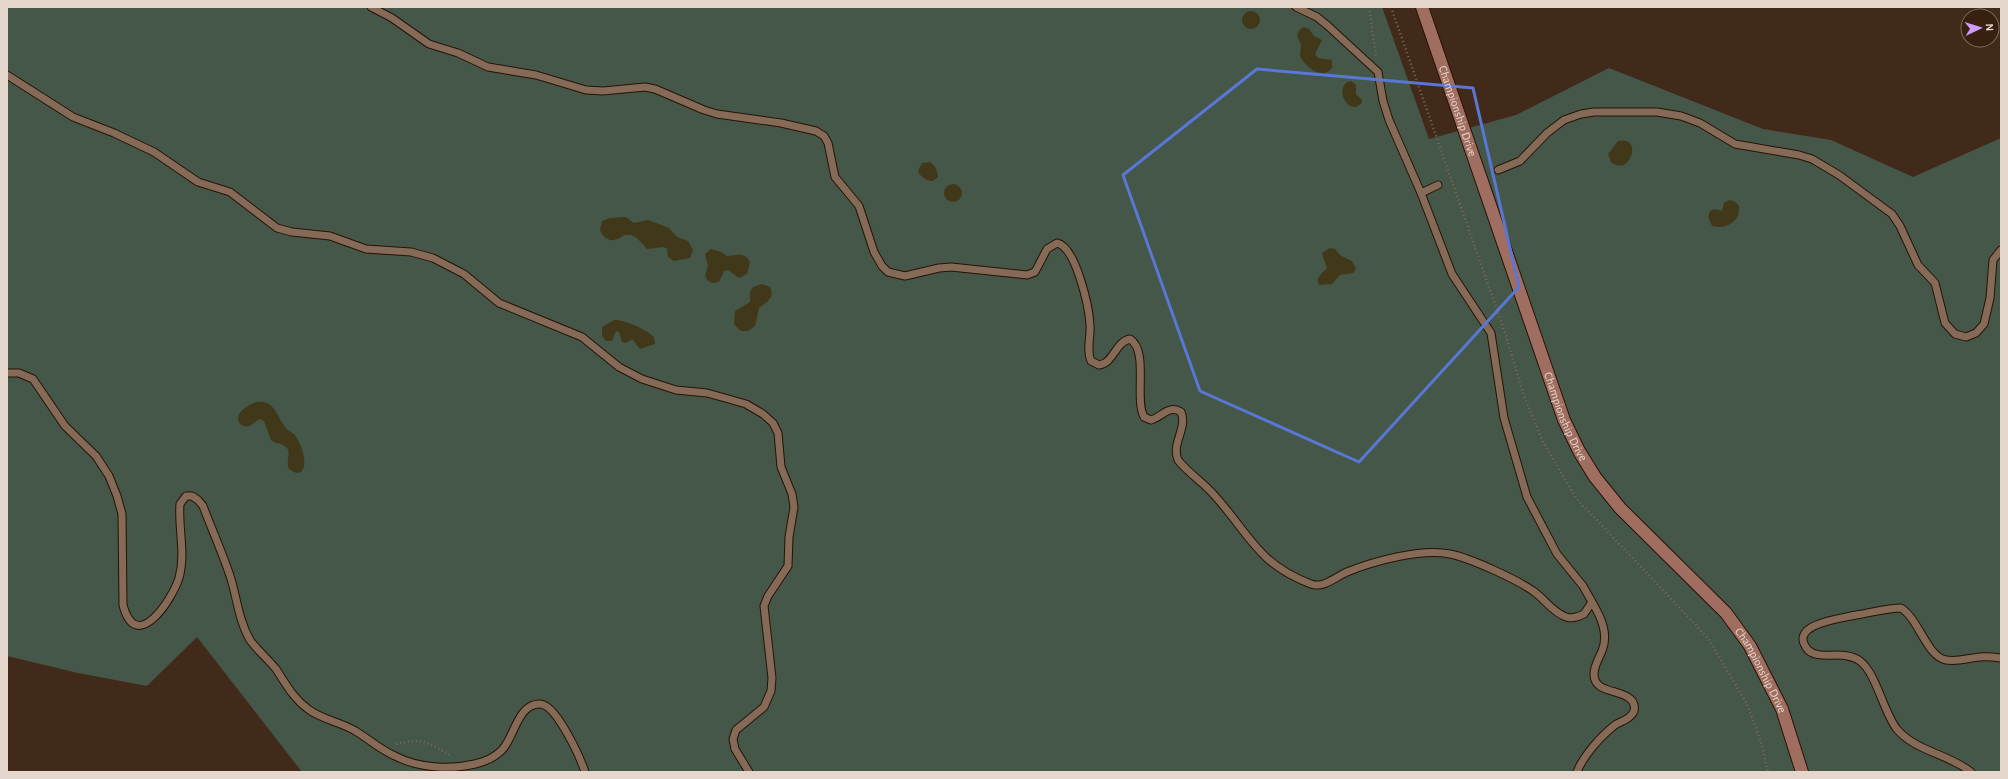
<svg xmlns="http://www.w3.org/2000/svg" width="2008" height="779" viewBox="0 0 2008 779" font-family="'Alegreya Sans',sans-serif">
	<rect width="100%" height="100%" fill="#422a1a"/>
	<path fill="#455748" d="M7 7H1382L1429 139 1516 115 1609 68 1763 129 1831 140 1913 177 2001 138V772H302L197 637 147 686 78 673 7 656Z"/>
	<g fill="#403818">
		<circle cx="1251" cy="20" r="9"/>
		<path d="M1304 27 1309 29 1314 36 1322 40 1315 54 1318 58 1332 60V68C1321 81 1305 66 1300 56L1301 45 1297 35 1300 29Z"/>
		<path d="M1351 81 1356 85V94L1362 100V103L1356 107 1350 106C1342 100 1339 89 1347 82Z"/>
		<path d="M1618 141C1644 135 1630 178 1611 162L1608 154Z"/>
		<path d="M930 162C934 164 938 171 938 177L933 181C927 181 920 177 918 171L922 163Z"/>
		<circle cx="953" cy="193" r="9"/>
		<path d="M1729 200 1734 201 1739 206C1741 222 1725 230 1712 226L1708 217 1710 211 1715 209 1722 211 1724 203Z"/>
		<path d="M626 217 634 223 648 220 669 228 677 237 688 241 693 250 690 258 674 261 668 257 667 249 664 247 647 249 637 238 631 235H624C615 243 605 242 600 230L602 221 610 218Z"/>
		<path d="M1330 248 1335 249 1341 256 1352 261 1356 269 1353 273 1340 275 1332 284 1319 285C1315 277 1322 274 1327 268L1322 253Z"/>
		<path d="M711 249 721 252 727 256C736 256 744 251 750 262L747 274 739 278 728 270 724 271 719 282 712 283 707 280 705 275 708 266 705 254Z"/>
		<path d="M762 284 770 287C775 298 767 302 759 308L755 326 748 331H741L734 324 735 311 750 302V292L753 287Z"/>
		<path d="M614 320C623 319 648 330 654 337L655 344 640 349 632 339 626 343 622 342 619 332 616 331 612 341H606L602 336V327Z"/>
		<path d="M256 402C275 399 277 417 286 428 288 431 292 432 294 434 301 443 309 463 301 472L296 473 289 469C285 461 292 452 286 447 282 443 275 444 271 440L264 421 259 419C252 424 249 430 240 424 233 413 247 406 256 402Z"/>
	</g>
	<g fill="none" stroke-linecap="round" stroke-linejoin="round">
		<g stroke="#281204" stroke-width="9">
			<g id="lane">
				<path d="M371 7 392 18 429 44 458 53 488 67 536 75 586 90 603 91 645 87 655 89 704 110 717 114 781 123 816 131 824 136 828 143 835 177 859 206 874 252 882 266 888 272 905 276 939 268 951 267 1027 275 1035 272 1047 249 1057 243C1076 247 1089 307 1090 325 1091 337 1086 350 1091 361L1099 365C1114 363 1115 342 1130 339 1149 351 1134 398 1144 417L1151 420C1162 417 1169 404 1181 412 1188 428 1171 443 1178 460 1188 473 1204 483 1215 496 1250 535 1258 564 1311 584 1323 589 1337 576 1347 572 1374 561 1422 548 1450 554 1470 558 1516 579 1533 591 1545 599 1552 612 1566 617 1572 619 1578 617 1584 614L1592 602C1601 617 1609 634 1602 651 1599 658 1594 666 1594 674 1594 693 1618 689 1629 698 1634 701 1636 708 1633 713 1629 720 1621 721 1615 725 1601 736 1583 756 1577 772"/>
				<path d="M1296 7 1317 17 1328 26 1378 72 1383 101 1389 120 1421 193 1452 274 1491 333 1504 418 1527 497 1557 554 1583 586 1592 602"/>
				<path d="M7 75 73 117 114 133 154 152 198 182 230 192 277 228 292 232 330 236 366 249 411 252 433 258 464 274 499 303 582 337 619 367 642 379 676 390 707 393 725 398 746 404 763 414 773 423 778 433 781 467 792 494 794 507 789 537 788 566 768 596 764 606 772 678 771 691 764 707 736 730 733 739 735 749 749 772"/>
				<path d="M1498 170 1520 161 1547 133 1564 120 1581 114 1594 112H1657L1681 116 1700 123 1735 144 1799 155 1812 159 1839 175 1892 214 1900 226 1918 265 1935 283 1945 323 1955 334 1966 337 1976 333 1984 324 1990 298 1993 260 2001 250"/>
				<path d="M1421 193 1438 185"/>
				<path d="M7 373H19L33 379 65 426 96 456 109 476 117 496 122 514 123 605C136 655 172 600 179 578 186 553 178 529 180 504L186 496H192L198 500 203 506C212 530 223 554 231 579 237 599 239 621 250 640 257 650 268 659 276 669 286 684 293 698 308 709 322 720 342 722 357 732 370 740 381 750 395 756 418 768 450 770 475 764 484 762 495 757 502 750 514 738 518 703 540 704 556 704 580 757 585 772"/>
				<path d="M1971 772C1949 754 1914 751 1896 728 1883 710 1876 673 1860 661 1844 649 1819 661 1808 650 1786 624 1843 618 1856 615 1871 613 1886 608 1901 608 1919 619 1927 657 1946 660 1958 662 1968 658 1980 657 1987 656 1994 657 2001 658"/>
			</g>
		</g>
		<g stroke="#281204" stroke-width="14">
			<g id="secondary">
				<path id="s1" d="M1422 7 1564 420 1579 451 1595 477 1620 508 1726 613 1750 646 1782 709 1802 772"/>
			</g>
		</g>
		<g stroke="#7e695c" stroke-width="2.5" stroke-dasharray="1 3" stroke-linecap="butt">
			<path d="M1369 7 1376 56"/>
			<path d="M1391 7 1506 336 1524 396 1543 442 1576 498 1708 638 1747 704 1761 742 1768 772"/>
			<path d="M396 744C423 737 429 743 452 756"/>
		</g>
		<use href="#lane" stroke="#856a58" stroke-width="7"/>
		<use href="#secondary" stroke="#a06e60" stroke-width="12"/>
	</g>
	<path fill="none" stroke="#5977d5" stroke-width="3" stroke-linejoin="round" d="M1257 69 1473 88 1519 287 1359 462 1200 391 1123 175Z"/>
	<g text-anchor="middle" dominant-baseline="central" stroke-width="3.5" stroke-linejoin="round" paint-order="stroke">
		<g font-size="12" fill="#e6d7cd" stroke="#372010">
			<text stroke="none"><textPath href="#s1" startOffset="110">Championship Drive</textPath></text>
			<text stroke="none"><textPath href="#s1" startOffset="434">Championship Drive</textPath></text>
			<text stroke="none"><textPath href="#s1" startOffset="758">Championship Drive</textPath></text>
		</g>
	</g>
	<rect width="2008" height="779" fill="none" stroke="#e6d7cd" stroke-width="16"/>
	<g transform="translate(1980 28) rotate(86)"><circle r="19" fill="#372010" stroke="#7d695c"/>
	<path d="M0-3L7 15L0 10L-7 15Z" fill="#d09dff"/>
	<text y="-6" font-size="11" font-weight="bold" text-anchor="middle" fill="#e6d7cd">N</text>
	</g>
</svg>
